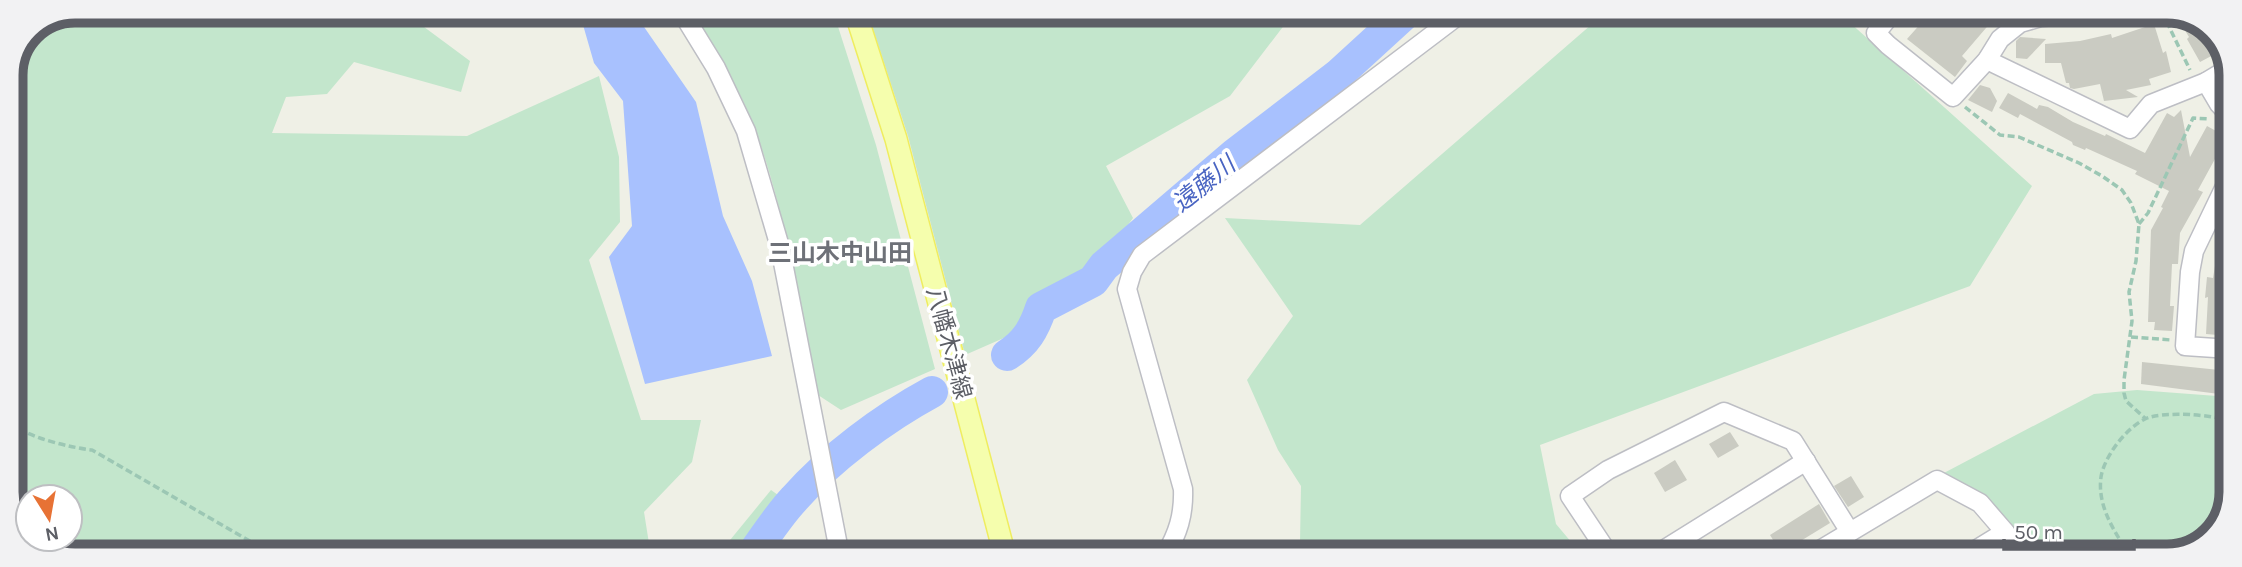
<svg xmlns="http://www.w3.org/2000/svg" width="2242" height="567" viewBox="0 0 2242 567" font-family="Karla,'Noto Sans JP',sans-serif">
	<rect width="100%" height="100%" fill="#eff0e6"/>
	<g fill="#c3e6cc">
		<path d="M75 11H395L416 21 470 61 461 92 354 62 327 94 286 97 272 133 467 136 599 76 619 157 620 222 589 260 641 420H701L692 462 644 512 651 556 62 555 34 539H70V497H28L27 535 11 500V376L17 373 11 335V74L30 29Z"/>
		<path d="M691 11H833L876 145 935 369 841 410 818 395C800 306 786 214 755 129 740 86 712 51 691 11Z"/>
		<path d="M867 11H1295L1230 96 1106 166 1133 218 1065 311 965 355 908 136Z"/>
		<path d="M1607 11 1838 12 2032 186 1970 286 1540 445 1556 524 1583 556H1204L1228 545 1300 543 1301 486 1278 450 1247 380 1293 316 1225 218 1360 225Z"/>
		<path d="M2137 390 2230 397V505L2209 541 2168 556H2031L2013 528 1992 505 1942 474 2094 394Z"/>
		<path d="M771 490 792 505 775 556H717Z"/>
	</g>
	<path fill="#a8c1fe" d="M579 11H633L696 102 723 216 752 281 772 356 645 384 609 257 632 226 623 101 594 63Z"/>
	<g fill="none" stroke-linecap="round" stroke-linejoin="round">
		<g stroke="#a8c1fe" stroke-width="32">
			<path d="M1007 355C1026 343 1034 329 1041 308L1093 281 1104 266 1235 154 1338 75 1408 11"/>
			<path d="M751 556C765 537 778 516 794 499 830 458 884 418 932 392"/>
		</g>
	</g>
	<g fill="#cacbc2">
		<path d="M1931 12H1982L1992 21 1962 56 1967 61 1955 77 1907 39Z"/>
		<path d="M2174 12 2185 15 2206 35 2217 53 2200 62 2187 39 2189 37Z"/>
		<path d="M2154 24 2163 53 2166 51 2171 72 2149 79 2151 85 2126 90 2138 97 2104 101 2100 84 2074 89 2070 88 2069 83H2066L2061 63H2045V44L2080 41 2111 34 2112 38Z"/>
		<path d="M2020 37 2046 39 2027 59 2016 58V41Z"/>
		<path d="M1980 85 1990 88 1997 101 1992 112 1968 100Z"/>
		<path d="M2008 93 2037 109 2039 105 2048 107 2073 122 2105 136 2106 134 2145 153 2167 113 2174 117 2181 110 2190 157 2207 126 2227 137 2198 190 2203 192 2180 233 2178 264H2172L2170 306H2174L2172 331 2154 330 2155 322H2148L2151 230 2163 208 2161 207 2169 191 2135 174 2137 171 2086 148 2085 150 2073 145 2072 142 2020 114 2018 118 1999 108Z"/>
		<path d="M2217 254 2231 257 2230 336 2206 334 2208 297 2205 298 2207 277 2213 278Z"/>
		<path d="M2142 362 2229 371 2227 395 2141 384Z"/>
		<path d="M1730 432 1739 446 1718 458 1709 444Z"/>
		<path d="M1675 460 1687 480 1665 492 1654 473Z"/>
		<path d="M1851 476 1864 497 1848 507 1834 486Z"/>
		<path d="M1819 504 1830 523 1781 553 1770 535Z"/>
	</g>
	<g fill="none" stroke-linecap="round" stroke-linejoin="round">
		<g stroke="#bdbec4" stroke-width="21">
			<g id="minor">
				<path d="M681 11 716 68 746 131 780 247 840 556"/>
				<path d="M1893 12 1876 33 1888 45 1953 97 1987 60 2000 39 2020 23 2041 17 2105 12"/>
				<path d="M1987 60 2130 129 2151 104 2206 82 2231 67"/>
				<path d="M2206 82 2219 104 2231 117"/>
				<path d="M2230 349 2185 346 2190 272 2194 251 2231 174"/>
				<path d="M1165 556C1178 533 1184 515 1183 489L1127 289 1132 272 1142 255 1464 11"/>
				<path d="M1610 556 1570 496 1608 470 1724 412 1793 441 1850 532"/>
				<path d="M1654 556 1806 461"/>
				<path d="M1810 556 1937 480 1980 503 2005 532 2022 556"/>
				<path d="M1966 556 2005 532"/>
			</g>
		</g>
		<g stroke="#efed5f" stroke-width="24">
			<path id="major" d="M855 11 896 139 1005 556"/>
		</g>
		<g stroke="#9cc7b4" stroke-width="3.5" stroke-dasharray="7 3.5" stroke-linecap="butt">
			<path d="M2162 12 2190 70"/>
			<path d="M1965 107 2000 135 2019 137 2079 163 2102 176 2122 190 2131 203 2139 224 2136 261 2129 292 2132 321 2124 380V393L2126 401 2146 419"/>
			<path d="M2139 224 2148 213 2193 118 2210 119"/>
			<path d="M2131 337 2171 340"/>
			<path d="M11 422C23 437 73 448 92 450L274 555"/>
			<path d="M2130 556C2115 532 2097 507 2101 477 2104 457 2126 428 2145 419 2161 411 2215 414 2230 422"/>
		</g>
		<use href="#minor" stroke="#fff" stroke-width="18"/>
		<use href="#major" stroke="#f5fead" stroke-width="21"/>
	</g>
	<g text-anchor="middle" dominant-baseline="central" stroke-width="7" stroke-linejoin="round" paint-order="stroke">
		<g font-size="23" fill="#5d5f66" stroke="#fff">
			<text transform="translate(949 343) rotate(75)">八幡木津線</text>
		</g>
		<g font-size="24" font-style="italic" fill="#4964c2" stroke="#fff">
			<text transform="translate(1204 184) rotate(-39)">遠藤川</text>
		</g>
		<g font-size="24" font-weight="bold" fill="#6e7178" stroke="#fff">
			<text x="840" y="253">三山木中山田</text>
		</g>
	</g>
	<path d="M0 0H2242V567H0ZM75 23H2167A52 52 0 0 1 2219 75V492A52 52 0 0 1 2167 544H75A52 52 0 0 1 23 492V75A52 52 0 0 1 75 23Z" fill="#f2f2f3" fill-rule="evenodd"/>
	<path fill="none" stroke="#5d5f66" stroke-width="9" d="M75 23H2167A52 52 0 0 1 2219 75V492A52 52 0 0 1 2167 544H75A52 52 0 0 1 23 492V75A52 52 0 0 1 75 23Z"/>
	<g transform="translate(49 518) rotate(169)"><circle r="33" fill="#ffffff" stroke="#bebfc2" stroke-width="2"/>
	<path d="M0-5L12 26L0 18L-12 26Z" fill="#e77235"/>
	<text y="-10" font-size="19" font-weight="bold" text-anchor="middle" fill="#5d5f66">N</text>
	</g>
	<path d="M2004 539v10h130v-10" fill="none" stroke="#5d5f66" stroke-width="3.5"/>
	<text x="2014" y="539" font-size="21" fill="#5d5f66" stroke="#ffffff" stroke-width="5" paint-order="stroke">50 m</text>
</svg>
